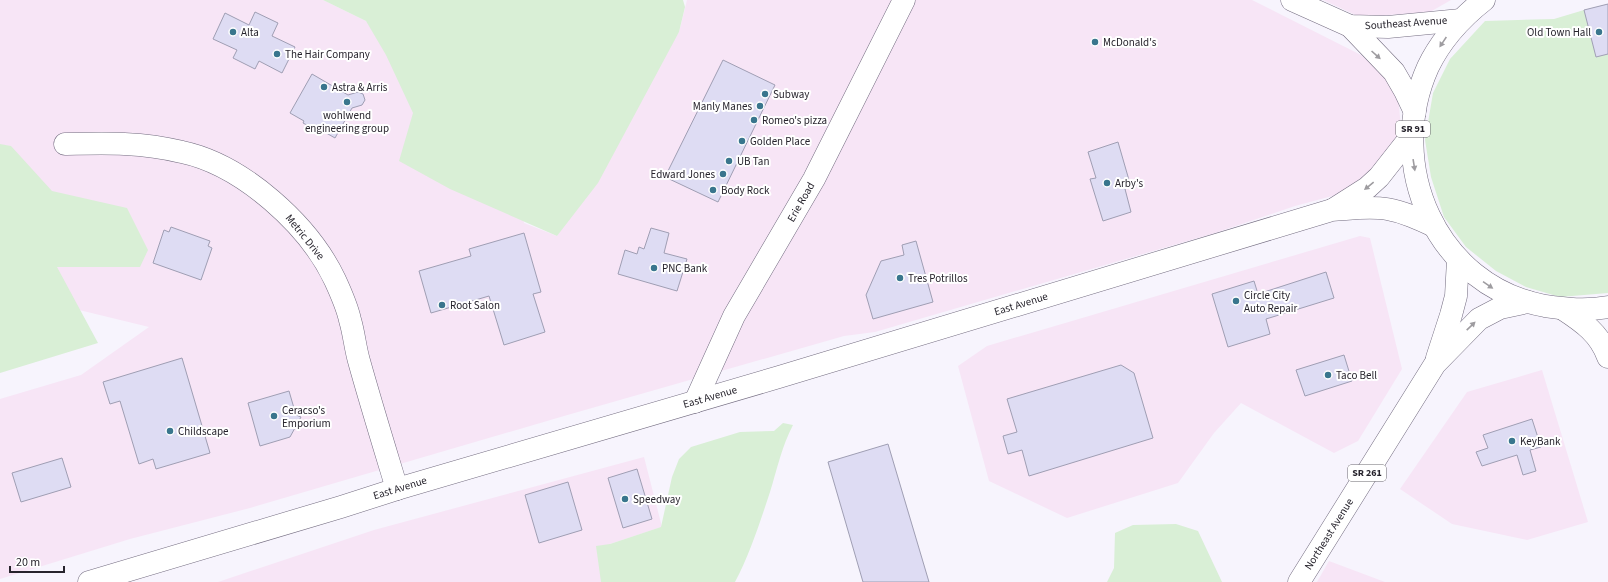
<svg xmlns="http://www.w3.org/2000/svg" width="1608" height="582" viewBox="0 0 1608 582" font-family="'Source Sans 3',sans-serif">
	<rect width="100%" height="100%" fill="#f7f4fd"/>
	<g fill="#f7e5f6">
		<path d="M0 0H323L366 21 523 217 524 223 557 236 679 32 687 0H1252L1361 55 1384 75 1398 95 1401 128 1390 154 1368 181 1336 195 1295 206 1215 233 875 332 844 336 564 416 250 508 130 539 0 579V399L81 375 149 327 75 309 0 316Z"/>
		<path d="M1323 0H1451L1430 12 1360 17Z"/>
		<path d="M1360 236 1370 238 1402 369 1358 441 1334 453 1241 403 1214 433 1178 483 1067 518 989 481 958 366 987 346Z"/>
		<path d="M1542 370 1588 522 1527 540 1452 524 1400 489 1467 392Z"/>
		<path d="M644 457 662 527 610 544 608 582H218L374 530Z"/>
		<path d="M1329 561 1385 582H1317Z"/>
	</g>
	<g fill="#d9efd6">
		<path d="M323 0H683L685 7 679 32 598 183 557 236 450 189 399 161 413 113 386 55 366 21Z"/>
		<path d="M1584 10 1596 57 1608 54V293L1560 297 1526 287 1496 271 1466 247 1444 217 1431 177 1425 140 1433 93 1450 59 1485 21 1554 19Z"/>
		<path d="M0 144 11 146 52 191 127 208 148 250 140 267H57L98 343 0 373Z"/>
		<path d="M783 423 793 425C782 446 777 469 770 492 760 522 750 554 735 582H601L596 546 610 544 661 527 672 477 679 459 691 447 740 432 774 431Z"/>
		<path d="M1176 524 1198 531 1222 582H1107L1114 568 1115 533 1133 525Z"/>
	</g>
	<g fill="#dedcf3" stroke="#9f9eb3">
		<path d="M1608 4V54L1596 57 1584 10Z"/>
		<path d="M255 12 278 23 272 36 295 47 282 73 259 61 255 69 233 58 237 50 213 39 225 13 249 25Z"/>
		<path d="M723 60 775 85 718 202 665 177Z"/>
		<path d="M312 74 348 95 358 92 363 94 365 100 362 105 352 108 335 138 321 130 320 132 303 123 304 121 290 113Z"/>
		<path d="M1118 142 1131 187 1125 189 1131 212 1103 221 1090 179 1096 178 1088 152Z"/>
		<path d="M171 227 210 241 208 246 212 248 201 280 153 263 164 230 169 232Z"/>
		<path d="M651 228 669 233 664 253 687 259 677 291 618 274 625 250 637 254 639 247 644 249Z"/>
		<path d="M524 233 541 292 533 294 545 332 504 345 489 296 431 313 419 271 471 256 469 249Z"/>
		<path d="M916 241 933 302 873 319 866 295 881 261 904 255 902 245Z"/>
		<path d="M1326 272 1334 298 1266 319 1270 334 1228 347 1212 294 1254 281 1258 294Z"/>
		<path d="M1344 355 1352 381 1305 396 1296 370Z"/>
		<path d="M182 358 210 453 156 469 153 459 139 464 120 401 110 404 103 382Z"/>
		<path d="M1121 365 1134 373 1153 438 1029 476 1022 450 1008 454 1003 436 1017 432 1007 399Z"/>
		<path d="M289 391 296 415 301 417 290 437 260 446 248 403Z"/>
		<path d="M1532 419 1541 447 1530 450 1536 471 1523 475 1517 455 1482 466 1476 452 1488 448 1483 435Z"/>
		<path d="M888 444 929 582H863L828 462Z"/>
		<path d="M62 458 71 487 21 502 12 473Z"/>
		<path d="M637 469 652 519 623 528 608 478Z"/>
		<path d="M568 482 582 530 539 543 525 495Z"/>
	</g>
	<g fill="none" stroke-linecap="round" stroke-linejoin="round">
		<g stroke="#746d81" stroke-width="23">
			<g id="minor">
				<path d="M1292 0 1350 26 1388 27 1461 20"/>
				<path d="M1350 26 1394 72 1405 91 1415 112"/>
				<path d="M65 144C106 143 142 142 182 152 243 165 309 225 335 280 341 293 347 306 350 320 354 333 355 347 359 361 371 404 384 446 397 489"/>
				<path d="M695 402 734 316 814 179 904 0"/>
			</g>
		</g>
		<g stroke="#746d81" stroke-width="23">
			<g id="major">
				<path d="M1484 0C1461 18 1441 40 1428 67 1384 165 1436 286 1545 306 1566 309 1586 311 1608 307"/>
				<path d="M1334 209 1367 188 1379 177 1412 135"/>
				<path d="M1563 309C1583 322 1600 334 1608 357"/>
				<path d="M1437 358 1451 315 1456 296 1458 260"/>
				<path d="M89 582 341 507 397 489 779 377 1332 210C1350 209 1369 206 1387 209 1404 212 1419 219 1434 226"/>
				<path d="M1299 582 1435 364 1479 319 1500 308 1528 302"/>
			</g>
		</g>
		<use href="#minor" stroke="#fff" stroke-width="22"/>
		<use href="#major" stroke="#fff" stroke-width="22"/>
	</g>
	<defs><path id="oneway-solid" d="M-6-.8H1V-3.2L6.5 0L1 3.2V.8H-6Z"/></defs>
	<g fill="#9e9ca0">
		<use href="#oneway-solid" transform="translate(1443 42) rotate(124)"/>
		<use href="#oneway-solid" transform="translate(1376 55) rotate(42)"/>
		<use href="#oneway-solid" transform="translate(1414 165) rotate(81)"/>
		<use href="#oneway-solid" transform="translate(1369 186) rotate(141)"/>
		<use href="#oneway-solid" transform="translate(1488 285) rotate(34)"/>
		<use href="#oneway-solid" transform="translate(1471 326) rotate(-44)"/>
	</g>
	<g fill="#39768d" stroke="#fff" stroke-width="1.5">
		<circle cx="233" cy="32" r="4"/>
		<circle cx="1599" cy="32" r="4"/>
		<circle cx="1095" cy="42" r="4"/>
		<circle cx="277" cy="54" r="4"/>
		<circle cx="324" cy="87" r="4"/>
		<circle cx="765" cy="94" r="4"/>
		<circle cx="347" cy="102" r="4"/>
		<circle cx="760" cy="106" r="4"/>
		<circle cx="754" cy="120" r="4"/>
		<circle cx="742" cy="141" r="4"/>
		<circle cx="729" cy="161" r="4"/>
		<circle cx="723" cy="174" r="4"/>
		<circle cx="1107" cy="183" r="4"/>
		<circle cx="713" cy="190" r="4"/>
		<circle cx="654" cy="268" r="4"/>
		<circle cx="900" cy="278" r="4"/>
		<circle cx="1236" cy="301" r="4"/>
		<circle cx="442" cy="305" r="4"/>
		<circle cx="1328" cy="375" r="4"/>
		<circle cx="274" cy="416" r="4"/>
		<circle cx="170" cy="431" r="4"/>
		<circle cx="1512" cy="441" r="4"/>
		<circle cx="625" cy="499" r="4"/>
	</g>
	<g text-anchor="middle" dominant-baseline="central" stroke-width="4" stroke-linejoin="round" paint-order="stroke">
		<g fill="#fff" stroke="#68666c" stroke-width="1">
			<rect x="1396" y="121" width="34" height="16" rx="3"/>
			<rect x="1348" y="465" width="38" height="16" rx="3"/>
		</g>
		<g font-size="10" font-weight="bold" fill="#27242d">
			<text x="1413" y="129">SR 91</text>
			<text x="1367" y="473">SR 261</text>
		</g>
		<g font-size="11" fill="#27242d" stroke="#fff">
			<text transform="translate(1406 23) rotate(-4)">Southeast Avenue</text>
			<text transform="translate(801 202) rotate(-60)">Erie Road</text>
			<text transform="translate(305 237) rotate(51)">Metric Drive</text>
			<text transform="translate(1021 304) rotate(-17)">East Avenue</text>
			<text transform="translate(710 397) rotate(-16)">East Avenue</text>
			<text transform="translate(400 488) rotate(-17)">East Avenue</text>
			<text transform="translate(1329 534) rotate(-58)">Northeast Avenue</text>
		</g>
		<g font-size="11" fill="#27242d" stroke="#fff" text-anchor="start">
			<text x="241" y="32">Alta</text>
			<text x="1591" y="32" text-anchor="end">Old Town Hall</text>
			<text x="1103" y="42">McDonald's</text>
			<text x="285" y="54">The Hair Company</text>
			<text x="332" y="87">Astra &amp; Arris</text>
			<text x="773" y="94">Subway</text>
			<text x="752" y="106" text-anchor="end">Manly Manes</text>
			<text x="347" y="115" text-anchor="middle">wohlwend<tspan x="347" dy="13">engineering group</tspan></text>
			<text x="762" y="120">Romeo's pizza</text>
			<text x="750" y="141">Golden Place</text>
			<text x="737" y="161">UB Tan</text>
			<text x="715" y="174" text-anchor="end">Edward Jones</text>
			<text x="1115" y="183">Arby's</text>
			<text x="721" y="190">Body Rock</text>
			<text x="662" y="268">PNC Bank</text>
			<text x="908" y="278">Tres Potrillos</text>
			<text x="1244" y="295">Circle City<tspan x="1244" dy="13">Auto Repair</tspan></text>
			<text x="450" y="305">Root Salon</text>
			<text x="1336" y="375">Taco Bell</text>
			<text x="282" y="410">Ceracso's<tspan x="282" dy="13">Emporium</tspan></text>
			<text x="178" y="431">Childscape</text>
			<text x="1520" y="441">KeyBank</text>
			<text x="633" y="499">Speedway</text>
		</g>
	</g>
	<path d="M10 566v6h54v-6" fill="none" stroke="#27242d" stroke-width="2"/>
	<text x="16" y="566" font-size="12" fill="#27242d" stroke="#ffffff" stroke-width="3" paint-order="stroke">20 m</text>
</svg>
